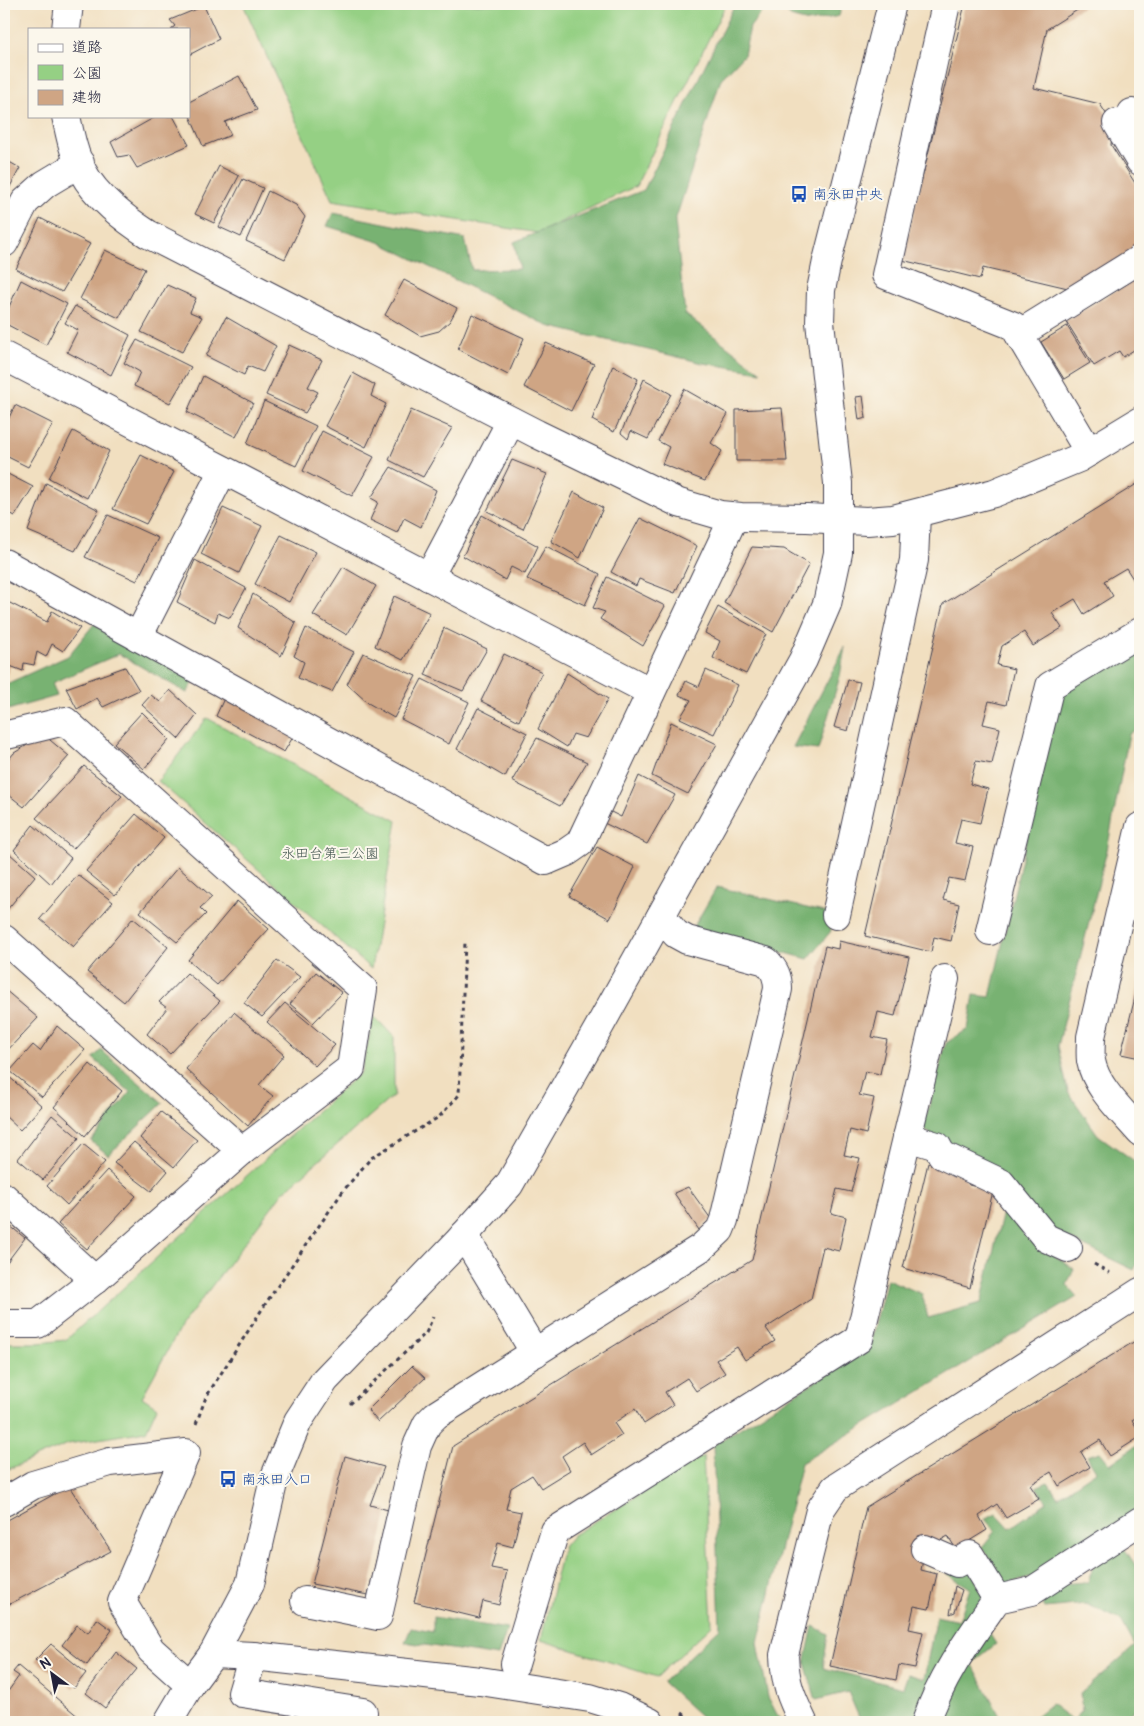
<svg xmlns="http://www.w3.org/2000/svg" width="1144" height="1726" viewBox="0 0 1144 1726" font-family="Pangolin,'Klee One',sans-serif">
	<rect width="100%" height="100%" fill="#fbf7ec"/>
	<filter id="ink" filterUnits="userSpaceOnUse"><feTurbulence type="fractalNoise" baseFrequency=".02" numOctaves="2"/><feDisplacementMap in="SourceGraphic" scale="10" xChannelSelector="R" yChannelSelector="G"/><feConvolveMatrix kernelMatrix="1 2 1 2 8 2 1 2 1" color-interpolation-filters="sRGB"/></filter>
	<filter id="wash" filterUnits="userSpaceOnUse"><feTurbulence type="fractalNoise" baseFrequency=".0096" numOctaves="4" result="noise"/><feDisplacementMap in="SourceGraphic" scale="20" xChannelSelector="R" yChannelSelector="G"/><feGaussianBlur stdDeviation="1.12" result="paint"/><feColorMatrix in="noise" values="0 0 0 0 0 0 0 0 0 0 0 0 0 0 0 0 0 1.4 0 .05"/><feComposite in="paint" operator="in"/></filter>
	<g filter="url(#wash)">
		<rect width="100%" height="100%" fill="#f1dfc0"/>
		<g fill="#95d084" stroke="#5c7960">
			<path d="M243 4H726L636 186 538 233 332 200Z"/>
			<path d="M207 718 397 821 371 969 158 781Z"/>
			<path d="M374 1016 394 1037V1095L283 1192 180 1328 142 1397 157 1407 146 1431 68 1444 4 1471V1343H38L66 1340 361 1072Z"/>
			<path d="M703 1456 712 1625 657 1677 541 1640 563 1547 573 1535Z"/>
		</g>
		<g fill="#78b272" stroke="#4d6a56">
			<path d="M735 4H768L750 27 744 55 721 79 675 221 685 314 761 372 703 363 548 326 379 242 327 226 333 213 465 239 472 270 520 269 514 242 644 190Z"/>
			<path d="M777 4H842L839 16 809 22 793 18Z"/>
			<path d="M94 624 196 679 187 693 119 654 52 683 57 696 4 711V685L68 656Z"/>
			<path d="M1140 642V727L1129 734 1107 850 1058 1046 1068 1092 1098 1135 1140 1165V1257L1134 1270 1047 1228 923 1128 946 1043 968 1029 974 995 990 997 1061 690Z"/>
			<path d="M845 647 840 676 818 750 793 747Z"/>
			<path d="M717 887 828 913 831 931 808 959 693 928Z"/>
			<path d="M101 1050 163 1103 108 1155 91 1141 130 1092 93 1058Z"/>
			<path d="M1004 1208 1041 1246 1074 1269 1067 1285 1077 1297 801 1463 758 1643 768 1697 781 1722H707L663 1682 720 1628 713 1445 869 1348 887 1279 922 1294 928 1318 981 1303Z"/>
			<path d="M1140 1443V1510L1034 1577 1007 1584 982 1547 995 1531 985 1519 996 1513 1010 1528 1047 1502 1036 1487 1048 1482 1058 1497 1096 1471 1087 1456 1100 1452 1110 1464Z"/>
			<path d="M1122 1545 1140 1572V1707L1114 1722H1028L1051 1704 1073 1721 1082 1711 1080 1693 1135 1646 1121 1620 1086 1604 1045 1608 1037 1595 1055 1584 1088 1582 1095 1561Z"/>
			<path d="M969 1566 985 1598 913 1722H861L848 1692 816 1700 805 1663 813 1626 828 1634 823 1668 903 1688 908 1674 924 1679 936 1616 959 1621 970 1588 947 1574Z"/>
			<path d="M433 1617 507 1629 498 1656 405 1642 411 1628 433 1632Z"/>
			<path d="M987 1630 996 1644 972 1663 1003 1722H937Z"/>
		</g>
		<g id="blocks">
			<g fill="#cfa584">
				<path d="M965 4H1087L1047 29 1034 88 1100 104 1113 125 1111 145 1140 191V246L1072 289 983 268 980 279 902 260Z"/>
				<path d="M204 6 219 39 189 55V29H171L175 26 170 20Z"/>
				<path d="M239 76 257 110 225 122 231 135 203 146 189 114V102Z"/>
				<path d="M157 116H173L189 145 137 168 129 155 118 157 111 142Z"/>
				<path d="M4 159 20 168 5 196 4 195Z"/>
				<path d="M219 166 239 176 214 223 195 214Z"/>
				<path d="M243 179 263 188 241 237 219 227Z"/>
				<path d="M268 191 296 205 305 217 285 259 246 241Z"/>
				<path d="M40 218 90 244 62 292 16 269Z"/>
				<path d="M105 250 145 269 119 318 80 299Z"/>
				<path d="M1140 276V346L1123 357 1119 351 1094 366 1066 321Z"/>
				<path d="M21 280 67 304 46 345 4 323V318Z"/>
				<path d="M404 280 457 308 450 321 439 331 420 336 385 315Z"/>
				<path d="M167 285 196 298 190 312 202 317 182 352 141 332Z"/>
				<path d="M75 306 130 335 111 375 67 352 78 330 65 323Z"/>
				<path d="M472 314 524 338 508 375 458 349Z"/>
				<path d="M226 317 276 346 263 372 248 366 244 375 206 356Z"/>
				<path d="M1067 326 1090 363 1064 379 1041 342Z"/>
				<path d="M137 340 191 367 170 403 134 386 140 372 124 363Z"/>
				<path d="M546 343 594 364 571 411 524 387Z"/>
				<path d="M289 345 322 360 308 387 318 392 305 413 266 395Z"/>
				<path d="M613 365 638 379 614 432 592 420Z"/>
				<path d="M353 373 375 385 371 396 386 404 366 447 325 426Z"/>
				<path d="M203 376 253 403 236 437 187 412Z"/>
				<path d="M644 379 671 394 648 439 631 431 628 439 621 433Z"/>
				<path d="M684 389 728 414 711 443 722 451 705 481 662 464 669 447 658 441Z"/>
				<path d="M863 396 866 418 859 420 856 397Z"/>
				<path d="M264 401 316 426 296 466 247 444Z"/>
				<path d="M15 405 53 424 28 467 4 455V428Z"/>
				<path d="M782 408 787 461H736V410Z"/>
				<path d="M411 410 452 428 423 477 389 460Z"/>
				<path d="M73 431 109 451 87 498 49 478Z"/>
				<path d="M322 431 374 457 352 496 303 471Z"/>
				<path d="M141 455 174 472 146 524 113 509Z"/>
				<path d="M512 460 547 474 523 529 487 511Z"/>
				<path d="M391 467 436 490 421 527 404 518 397 533 370 520 378 502 371 498Z"/>
				<path d="M4 472 33 487 15 516 4 510Z"/>
				<path d="M1140 482V579L1135 582 1126 568 1104 581 1113 596 1084 614 1075 599 1052 613 1062 628 1033 646 1024 632 1002 646 997 665 1014 669 1006 705 989 701 983 724 1000 728 992 764 976 761 970 784 988 789 980 823 961 819 955 843 973 847 965 881 949 878 943 900 959 904 951 941 934 937 931 952 865 936 943 604Z"/>
				<path d="M46 483 99 510 75 551 28 531Z"/>
				<path d="M574 492 603 508 580 558 551 541Z"/>
				<path d="M223 508 262 526 239 573 201 554Z"/>
				<path d="M108 515 158 538 137 581 85 557Z"/>
				<path d="M482 515 538 546 525 574 511 567 505 580 463 556Z"/>
				<path d="M640 518 697 546 675 593 639 579 636 586 611 572Z"/>
				<path d="M281 535 316 552 289 602 255 584Z"/>
				<path d="M546 546 600 574 585 605 527 579Z"/>
				<path d="M752 547 784 549 809 564 773 632 724 603Z"/>
				<path d="M195 560 246 588 230 618 218 613 215 622 177 602Z"/>
				<path d="M343 567 376 586 347 635 313 615Z"/>
				<path d="M607 577 665 606 643 646 600 619 605 612 593 608Z"/>
				<path d="M253 594 296 623 281 656 238 628Z"/>
				<path d="M394 596 430 613 403 660 375 646Z"/>
				<path d="M4 600 47 622 52 611 80 628 63 651 52 644 46 657 37 652 34 665 24 663 23 671 10 666 4 681Z"/>
				<path d="M718 607 766 634 746 674 713 658 720 641 705 633Z"/>
				<path d="M306 628 354 652 332 692 298 678 304 662 294 656Z"/>
				<path d="M444 628 487 649 463 691 425 675Z"/>
				<path d="M363 653 416 676 394 718 368 703 347 684Z"/>
				<path d="M504 654 542 672 519 721 481 701Z"/>
				<path d="M125 667 139 690 103 707 97 698 77 709 66 688Z"/>
				<path d="M706 670 738 685 714 734 680 718 691 700 679 695 686 681 699 687Z"/>
				<path d="M567 673 608 699 586 738 573 734 567 747 538 729Z"/>
				<path d="M422 679 469 702 449 744 401 719Z"/>
				<path d="M848 680 860 682 848 731 834 727Z"/>
				<path d="M170 690 197 715 179 739 142 705 151 695 160 702Z"/>
				<path d="M226 694 296 732 284 752 216 716Z"/>
				<path d="M478 708 527 733 505 777 457 749Z"/>
				<path d="M142 712 169 739 144 769 114 743Z"/>
				<path d="M671 722 717 744 688 794 652 776Z"/>
				<path d="M44 735 69 756 24 807 4 791V765L14 753Z"/>
				<path d="M537 738 587 762 560 806 512 781Z"/>
				<path d="M84 766 122 796 73 849 36 818Z"/>
				<path d="M639 776 675 795 647 844 602 822 607 810 621 817Z"/>
				<path d="M136 814 164 838 115 895 86 871Z"/>
				<path d="M33 825 71 858 51 884 14 850Z"/>
				<path d="M597 847 635 867 610 919 569 896Z"/>
				<path d="M9 853 35 876 6 911 4 909V859Z"/>
				<path d="M178 867 212 897 200 908 206 914 177 942 140 912Z"/>
				<path d="M78 875 113 902 73 947 40 919Z"/>
				<path d="M237 901 269 929 217 985 188 960Z"/>
				<path d="M133 918 168 947 124 1002 87 972Z"/>
				<path d="M839 941 909 957 895 1016 878 1012 872 1037 887 1040 880 1074 865 1071 859 1095 874 1098 866 1134 850 1130 844 1155 860 1158 851 1192 837 1189 831 1213 846 1217 839 1251 823 1247 811 1299 766 1328 775 1341 745 1360 737 1347 716 1360 725 1373 696 1391 687 1378 665 1392 673 1405 644 1424 635 1409 614 1423 622 1435 591 1455 583 1442 562 1456 570 1470 541 1488 532 1475 511 1488 506 1509 521 1512 513 1547 498 1543 491 1568 507 1571 499 1605 483 1601 479 1618 414 1602 453 1446 752 1260 825 946 838 949Z"/>
				<path d="M277 960 300 977 262 1017 244 1003Z"/>
				<path d="M316 972 342 993 313 1023 290 1004Z"/>
				<path d="M187 973 220 1001 170 1054 147 1034 167 1008 159 1002Z"/>
				<path d="M1140 977V1058L1121 1054Z"/>
				<path d="M4 989 38 1018 4 1054Z"/>
				<path d="M285 1003 335 1045 315 1066 267 1022Z"/>
				<path d="M234 1012 284 1055 259 1085 273 1096 248 1126 186 1069Z"/>
				<path d="M57 1026 85 1050 42 1097 10 1071 33 1045 40 1051Z"/>
				<path d="M90 1064 122 1091 85 1136 54 1107Z"/>
				<path d="M6 1074 42 1106 20 1130 4 1115V1077Z"/>
				<path d="M161 1112 197 1140 174 1167 140 1138Z"/>
				<path d="M52 1115 79 1138 43 1180 18 1159Z"/>
				<path d="M134 1142 168 1171 151 1191 114 1163Z"/>
				<path d="M83 1144 105 1162 67 1205 47 1186Z"/>
				<path d="M928 1163 964 1177 969 1185 993 1191 970 1288 903 1268Z"/>
				<path d="M107 1170 136 1196 87 1249 58 1224Z"/>
				<path d="M688 1187 711 1219 699 1230 674 1193Z"/>
				<path d="M4 1221 25 1238 4 1266Z"/>
				<path d="M1140 1338V1415L1132 1420 1140 1433V1437L1110 1456 1100 1440 1081 1452 1090 1467 1059 1486 1051 1472 1030 1485 1039 1499 1006 1518 997 1504 979 1516 987 1530 956 1549 948 1536 925 1549 921 1570 937 1574 929 1609 914 1606 909 1629 923 1632 915 1668 899 1665 896 1680 830 1666 866 1507Z"/>
				<path d="M412 1366 425 1378 378 1422 368 1410Z"/>
				<path d="M345 1456 384 1467 370 1505 388 1510 368 1595 312 1584Z"/>
				<path d="M69 1486 111 1551 4 1607V1522Z"/>
				<path d="M955 1586 962 1590 955 1612 950 1614Z"/>
				<path d="M97 1619 112 1630 87 1665 62 1645 77 1625 88 1633Z"/>
				<path d="M51 1644 86 1673 74 1688 35 1660Z"/>
				<path d="M116 1652 137 1669 105 1708 86 1693Z"/>
				<path d="M18 1666 80 1718 78 1722H4V1697L19 1676 13 1672Z"/>
			</g>
		</g>
	</g>
	<g filter="url(#ink)">
		<use href="#blocks" fill-opacity="0" stroke="#413e4f" stroke-width="1"/>
		<g fill="none" stroke-linecap="round" stroke-linejoin="round">
			<g stroke="#413e4f" stroke-width="30">
				<g id="minor">
					<path d="M946 4 886 275 1014 326 1089 452"/>
					<path d="M66 29 69 4"/>
					<path d="M1132 113 1140 122"/>
					<path d="M66 116C70 135 74 155 83 172 95 196 126 220 148 234L537 434 679 503 720 515 741 517 807 518 867 521 893 519 994 493 1079 458 1140 421"/>
					<path d="M1117 123 1140 161"/>
					<path d="M4 243 25 202 45 184 80 163"/>
					<path d="M1019 334 1140 259"/>
					<path d="M4 356 651 692"/>
					<path d="M4 563 546 861 567 852 580 843 734 517"/>
					<path d="M429 577 511 421"/>
					<path d="M138 637 223 470"/>
					<path d="M4 735H7L65 721 363 989 351 1068 242 1151 95 1280 38 1324H4"/>
					<path d="M1140 827 1091 1037C1091 1045 1090 1053 1091 1061 1096 1088 1123 1112 1140 1132"/>
					<path d="M836 915 914 560 916 514"/>
					<path d="M990 931 1050 686 1140 632"/>
					<path d="M4 939 242 1151"/>
					<path d="M907 1137 937 1146 942 1155 1001 1183 1046 1238 1068 1248"/>
					<path d="M4 1197 95 1280"/>
					<path d="M464 1235 535 1353"/>
					<path d="M4 1502 33 1485 110 1462 186 1453 122 1602 151 1650 190 1685"/>
					<path d="M925 1549 957 1563 970 1555 997 1599"/>
					<path d="M305 1601 378 1616 417 1446 427 1424 436 1415 702 1247 720 1230 724 1220 778 989C778 977 775 970 766 961L687 940 676 934 661 916"/>
					<path d="M213 1654 253 1656 480 1681 590 1698 619 1707 650 1722"/>
					<path d="M253 1656 242 1693 363 1712 361 1722"/>
					<path d="M515 1664 555 1531 859 1339 945 979"/>
					<path d="M168 1722 190 1685 213 1654 250 1584 274 1479 298 1421 325 1380 457 1243 509 1185 598 1029 803 660 827 604 838 553V483L820 322 821 290 827 261 892 4"/>
					<path d="M803 1722C791 1697 785 1684 784 1655L820 1510 835 1488 1140 1292"/>
					<path d="M926 1722C942 1675 969 1639 997 1599L1032 1591 1140 1521"/>
				</g>
			</g>
			<g stroke="#413e4f" stroke-width="3" stroke-dasharray="4 4" stroke-linecap="butt">
				<path d="M1094 1264 1110 1273"/>
				<path d="M350 1404 426 1333 433 1317"/>
				<path d="M196 1424 206 1397 266 1303 343 1191 371 1158 439 1117 459 1095 465 942"/>
				<path d="M682 1713 693 1722"/>
			</g>
			<use href="#minor" stroke="#fff" stroke-width="28"/>
		</g>
	</g>
	<defs>
		<g id="bus-bare" transform="scale(1.35)"><path d="M-5-6H5V4H4V6H2V4H-2V6H-4V4H-5ZM-3.5-4V0h7V-4ZM-3.5 1.2v1.5H-2V1.2ZM2 1.2v1.5H3.5V1.2Z" fill="#1a4fb4" stroke="#fbf7ec" stroke-width="2.5" paint-order="stroke"/></g>
	</defs>
	<g fill-rule="evenodd">
		<use href="#bus-bare" x="799" y="194"/>
		<use href="#bus-bare" x="228" y="1479"/>
	</g>
	<g text-anchor="middle" dominant-baseline="central" stroke-width="4" stroke-linejoin="round" paint-order="stroke">
		<g font-size="14" fill="#164399" stroke="#fbf7ec" text-anchor="start">
			<text x="813" y="194">南永田中央</text>
			<text x="242" y="1479">南永田入口</text>
		</g>
		<g font-size="14" fill="#445651" stroke="#fbf7ec">
			<text x="330" y="853">永田台第三公園</text>
		</g>
	</g>
	<rect width="1144" height="1726" fill="none" stroke="#fbf7ec" stroke-width="20"/>
	<rect x="28" y="28" width="162" height="90" fill="#fbf7ec" stroke="#a4a2a5"/>
	<rect x="38" y="44" width="25" height="8" fill="#ffffff" stroke="#a4a2a5"/>
	<text x="72" y="52" font-size="15" fill="#22223b">道路</text>
	<rect x="38" y="65" width="25" height="15" fill="#95d084" stroke="#a4a2a5"/>
	<text x="72" y="78" font-size="15" fill="#22223b">公園</text>
	<rect x="38" y="90" width="25" height="15" fill="#cfa584" stroke="#a4a2a5"/>
	<text x="72" y="102" font-size="15" fill="#22223b">建物</text>
	<g transform="translate(52 1674) rotate(328)" stroke="#fbf7ec" stroke-width="4" paint-order="stroke">
	<path d="M0-4L9 19L0 12L-9 19Z" fill="#22223b"/>
	<text y="-8" font-size="14" font-weight="bold" text-anchor="middle" fill="#22223b">N</text>
	</g>
</svg>
